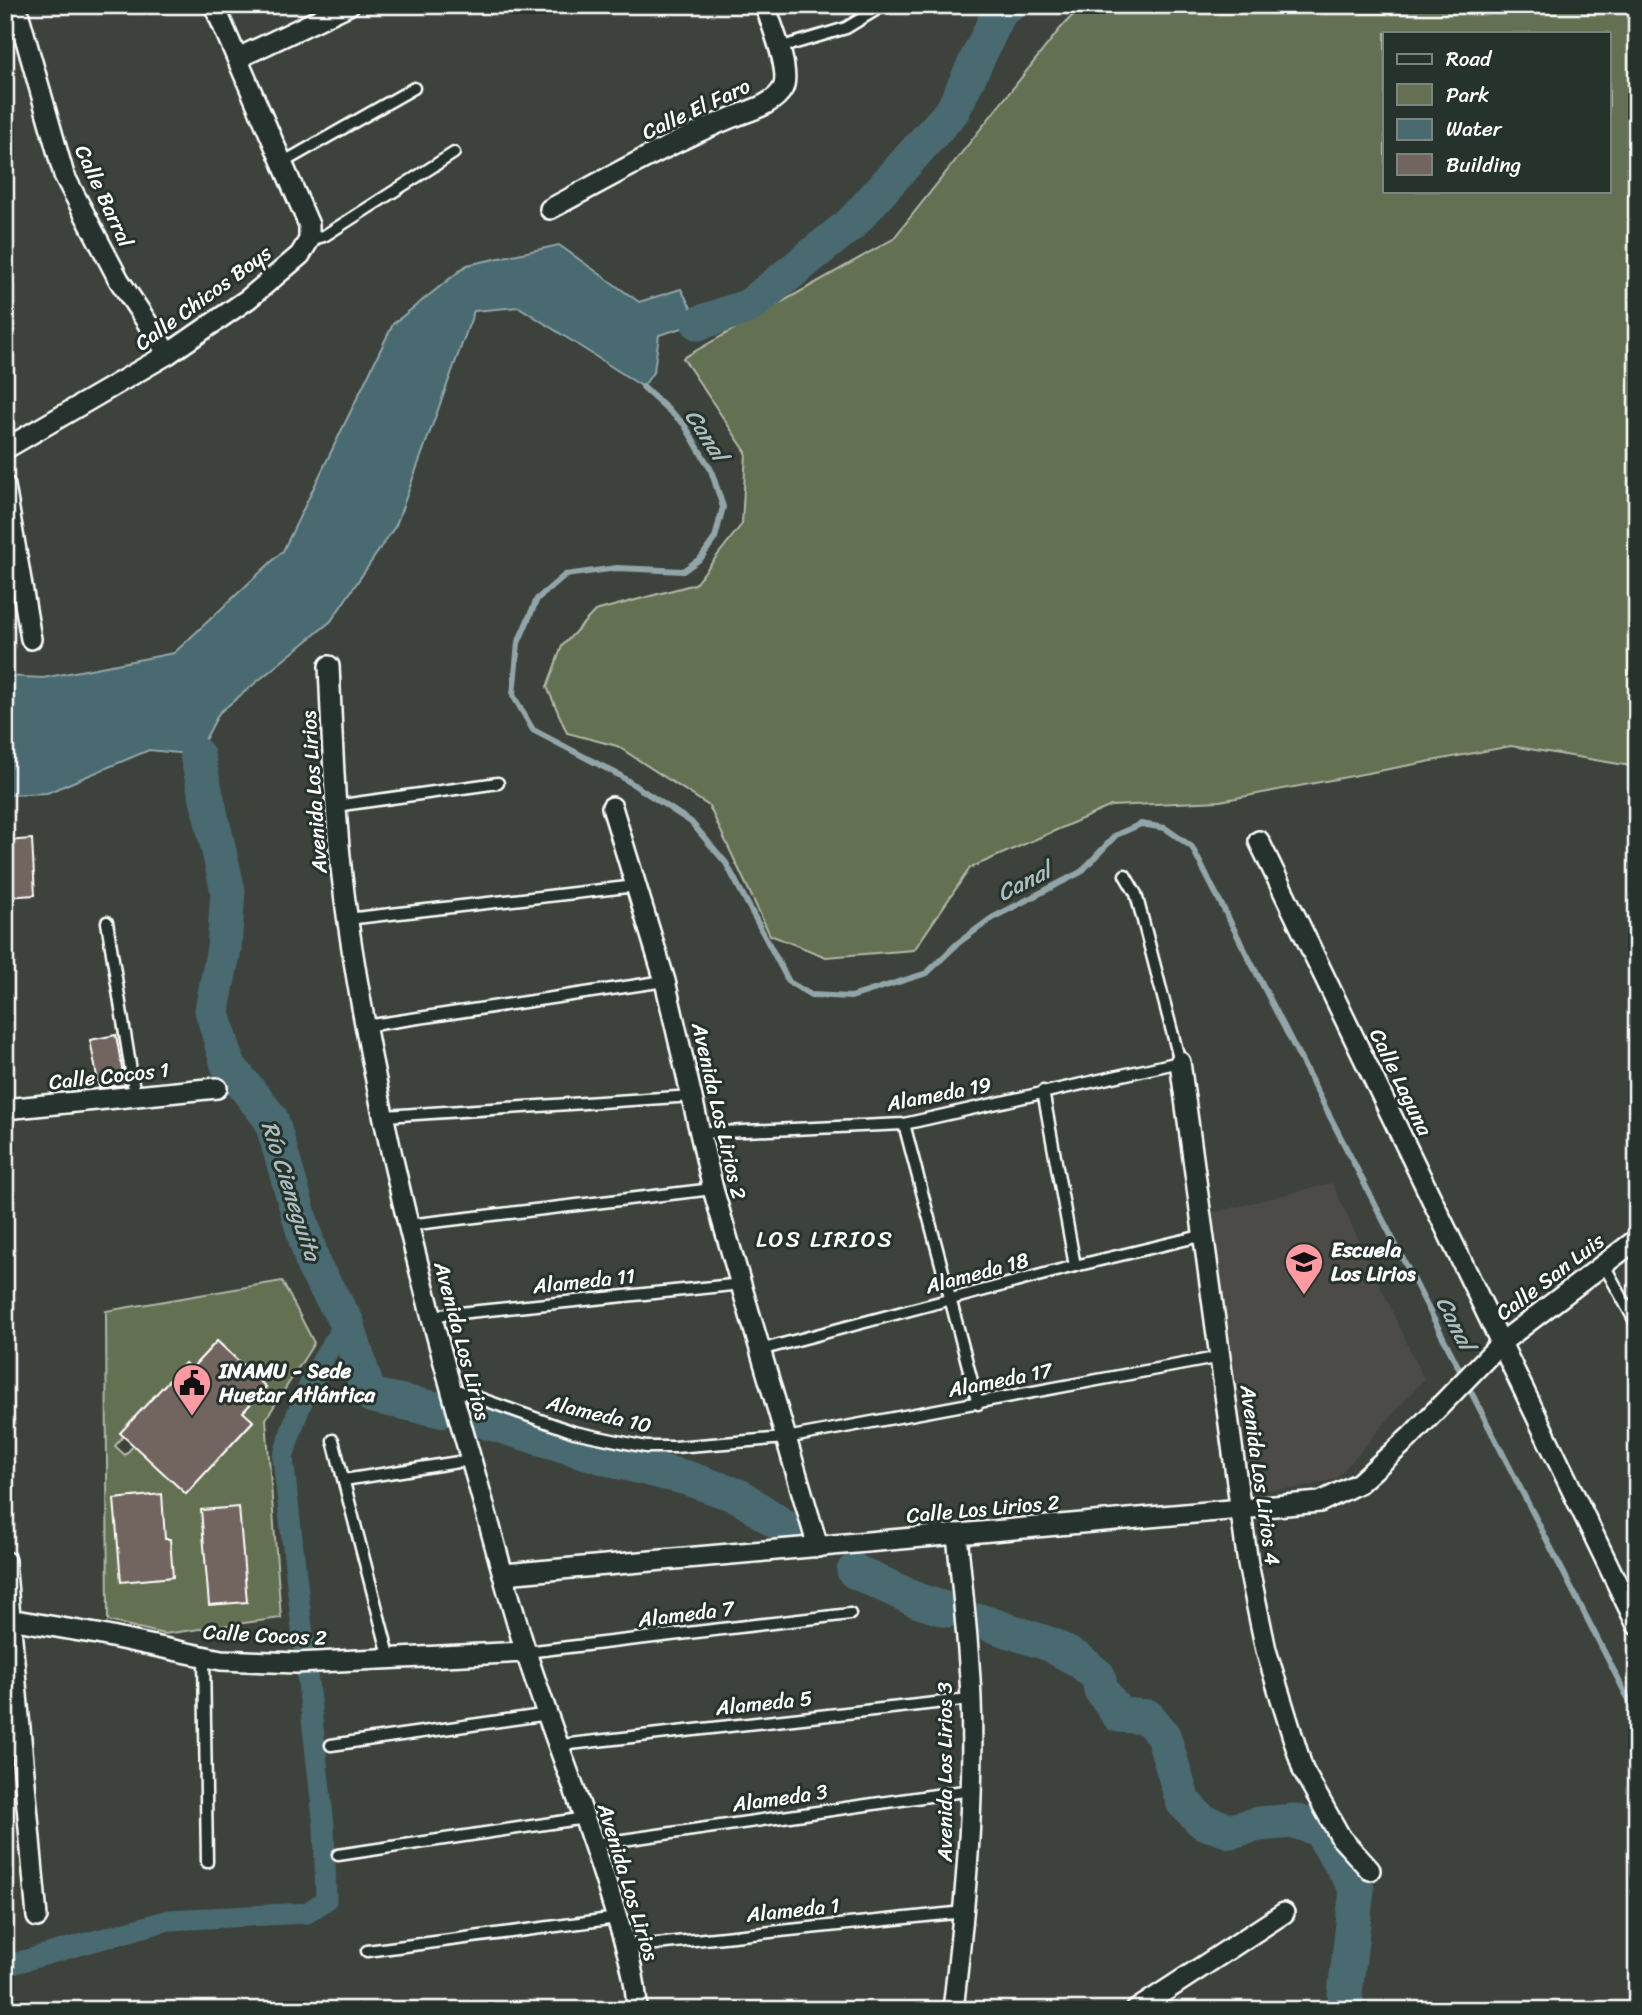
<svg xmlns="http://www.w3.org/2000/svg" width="1642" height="2015" viewBox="0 0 1642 2015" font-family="Sriracha,sans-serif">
	<rect width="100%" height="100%" fill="#3d423c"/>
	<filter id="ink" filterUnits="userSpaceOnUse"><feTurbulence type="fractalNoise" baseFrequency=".0143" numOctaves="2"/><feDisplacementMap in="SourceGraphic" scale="14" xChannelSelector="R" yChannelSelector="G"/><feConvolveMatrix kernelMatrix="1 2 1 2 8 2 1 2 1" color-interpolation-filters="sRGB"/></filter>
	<g filter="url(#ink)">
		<path fill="#4d4c47" d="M1332 1183 1424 1379 1336 1479 1299 1488 1253 1491 1211 1213Z"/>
		<g fill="#647051" stroke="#b2b8a8" stroke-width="2" fill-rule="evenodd">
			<path d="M1082 5H1637V767L1511 746 1220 801 1111 806 970 868 914 950 826 957 770 935 709 806 617 746 567 733 547 687 562 646 595 611 695 584 742 524 746 452 683 358 893 239 1060 29ZM1385 33H1609V191H1385Z"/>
			<path d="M282 1281 314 1343 266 1419 281 1618 164 1634 108 1621 106 1311ZM217 1341 266 1387 243 1412 253 1422 186 1493 134 1445 125 1455 115 1446 186 1364 191 1369Z"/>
		</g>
		<path fill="#496b6f" stroke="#92a6a9" stroke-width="2" d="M559 245 639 302 681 289 699 323 659 335 654 371 643 387 519 307 474 311 396 525 331 621 219 713 197 755 149 750 47 793 5 795V676L43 678 174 653 283 551 393 324 467 265Z"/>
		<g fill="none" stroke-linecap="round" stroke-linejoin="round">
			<path stroke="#92a6a9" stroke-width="6" d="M643 387 684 424 711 470 723 507 715 538 701 558 683 571 617 568 565 575 537 599 518 643 513 695 533 730 619 775 691 822 726 863 789 982 811 995 851 997 927 973 958 943 992 918 1081 872 1116 835 1141 824 1165 828 1192 847 1637 1716"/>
			<path stroke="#496b6f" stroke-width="21" d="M5 1966 169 1920 307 1913 326 1900 324 1826 283 1458C296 1410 316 1363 347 1323"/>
			<g stroke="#496b6f" stroke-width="35">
				<path d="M699 323 749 306 852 223 953 110 1000 11 1008 5"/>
				<path d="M197 755 228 891 224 948 212 1010 228 1065 271 1119 314 1267 347 1323 367 1389 373 1396 441 1410"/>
				<path d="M474 1418 620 1462 687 1478 739 1496 786 1528"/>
				<path d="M854 1571 919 1601 948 1610"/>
				<path d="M980 1621 1049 1644 1079 1660 1098 1676 1101 1690 1119 1715 1148 1717 1163 1735 1183 1802 1203 1822 1231 1831 1259 1824 1294 1821 1319 1829 1357 1889 1345 1993 1347 2010"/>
			</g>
		</g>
		<g fill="#726560" stroke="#fff" stroke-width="2">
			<path d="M32 839 35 895 5 897V841Z"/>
			<path d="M116 1035 125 1085 99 1087 90 1040Z"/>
			<path d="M217 1341 266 1387 243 1412 253 1421 186 1494 120 1433 185 1363 191 1369Z"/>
			<path d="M162 1494 165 1539H170L173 1577 121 1582 114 1499Z"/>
			<path d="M239 1507 247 1602 209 1605 201 1510Z"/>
		</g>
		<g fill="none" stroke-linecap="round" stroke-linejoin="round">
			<g stroke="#fff" stroke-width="15">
				<g id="service">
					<path d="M779 48 846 28 884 5"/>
					<path d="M282 163 414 88"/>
					<path d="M309 240 324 236 454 153"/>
					<path d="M335 806 498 783"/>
					<path d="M347 919 636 886"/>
					<path d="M107 922 135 1096"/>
					<path d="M365 1026 665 981"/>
					<path d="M1043 1091 1075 1266"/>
					<path d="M385 1116 693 1096"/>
					<path d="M904 1124 978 1404"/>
					<path d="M701 1133 904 1124 1180 1062 1136 894 1125 875"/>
					<path d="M408 1225 713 1189"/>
					<path d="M1604 1265 1637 1325"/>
					<path d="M430 1316 742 1284"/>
					<path d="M760 1350 1075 1266 1205 1235"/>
					<path d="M451 1388 574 1432 646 1447H675L786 1438 1221 1357"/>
					<path d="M333 1440 390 1659"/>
					<path d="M344 1480 471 1460"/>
					<path d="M1624 1598 1637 1591"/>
					<path d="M526 1652 850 1614"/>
					<path d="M204 1656 207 1862"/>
					<path d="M331 1745 549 1714"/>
					<path d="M561 1745 971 1699"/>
					<path d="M595 1844 971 1790"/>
					<path d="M338 1855 585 1818"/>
					<path d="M627 1947 964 1912"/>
					<path d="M367 1951 617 1918"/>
				</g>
			</g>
			<g stroke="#fff" stroke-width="24">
				<g id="minor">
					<path d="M16 5 64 175 119 280 168 354"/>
					<path d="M238 58 349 5"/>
					<path d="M550 209C610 177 669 143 733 117 749 111 774 105 783 88 791 70 771 24 765 5"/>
					<path d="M5 449 168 354 248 299 300 255 309 240V225L214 5"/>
					<path d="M5 486 31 639"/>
					<path d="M329 666C333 751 335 837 348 922 376 1113 425 1300 478 1484 494 1540 508 1597 526 1652 553 1736 587 1817 612 1902 623 1938 636 1972 637 2010"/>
					<path d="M612 807 665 981 713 1189 818 1547"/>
					<path d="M1259 841 1637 1625"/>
					<path d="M1180 1062 1248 1564 1266 1650 1303 1770 1341 1838 1370 1870"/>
					<path d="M5 1109 217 1088"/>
					<path d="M5 1561 37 1917"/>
					<path d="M504 1574 1320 1502 1359 1483 1410 1437 1502 1342 1637 1239"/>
					<path d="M5 1623 21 1621 97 1634 221 1660 296 1663 526 1652"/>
					<path d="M953 2010C965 1906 975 1803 971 1699 969 1644 962 1589 957 1534"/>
					<path d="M1136 2010 1284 1913"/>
				</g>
			</g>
			<use href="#service" stroke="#26332d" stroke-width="10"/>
			<use href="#minor" stroke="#26332d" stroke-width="19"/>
		</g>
	</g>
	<defs>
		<g id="school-pin" transform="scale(2.0125)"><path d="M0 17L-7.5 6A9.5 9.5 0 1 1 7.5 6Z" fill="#ff9aa2" stroke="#26332d"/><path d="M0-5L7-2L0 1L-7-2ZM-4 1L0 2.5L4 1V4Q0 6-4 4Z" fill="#111"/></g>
		<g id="civic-pin" transform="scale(2.0125)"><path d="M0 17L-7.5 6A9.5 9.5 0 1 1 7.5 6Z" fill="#ff9aa2" stroke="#26332d"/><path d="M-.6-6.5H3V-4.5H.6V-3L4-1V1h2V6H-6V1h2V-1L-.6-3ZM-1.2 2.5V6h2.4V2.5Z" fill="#111"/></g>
	</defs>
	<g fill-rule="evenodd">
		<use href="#school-pin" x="1304" y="1262"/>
		<use href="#civic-pin" x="192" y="1383"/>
	</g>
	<g text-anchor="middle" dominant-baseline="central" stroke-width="6" stroke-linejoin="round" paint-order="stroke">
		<g font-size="21" fill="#fff" stroke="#26332d">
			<text transform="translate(696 109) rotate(-25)">Calle El Faro</text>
			<text transform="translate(104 196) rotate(65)">Calle Barral</text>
			<text transform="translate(203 298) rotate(-36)">Calle Chicos Boys</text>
			<text transform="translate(314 792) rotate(-94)">Avenida Los Lirios</text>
			<text transform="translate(109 1076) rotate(-6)">Calle Cocos 1</text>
			<text transform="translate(1401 1082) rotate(64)">Calle Laguna</text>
			<text transform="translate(939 1094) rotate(-11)">Alameda 19</text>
			<text transform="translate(719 1111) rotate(77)">Avenida Los Lirios 2</text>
			<text transform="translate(977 1273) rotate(-15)">Alameda 18</text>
			<text transform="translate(1550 1277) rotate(-37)">Calle San Luis</text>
			<text transform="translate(584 1281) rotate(-6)">Alameda 11</text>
			<text transform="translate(462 1341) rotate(75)">Avenida Los Lirios</text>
			<text transform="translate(1000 1380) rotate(-11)">Alameda 17</text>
			<text transform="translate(599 1414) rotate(13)">Alameda 10</text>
			<text transform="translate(1260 1475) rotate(82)">Avenida Los Lirios 4</text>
			<text transform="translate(983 1509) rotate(-5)">Calle Los Lirios 2</text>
			<text transform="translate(686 1614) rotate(-7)">Alameda 7</text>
			<text transform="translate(265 1635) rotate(3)">Calle Cocos 2</text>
			<text transform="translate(764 1703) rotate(-6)">Alameda 5</text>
			<text transform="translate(945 1772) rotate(-90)">Avenida Los Lirios 3</text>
			<text transform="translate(780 1798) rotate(-8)">Alameda 3</text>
			<text transform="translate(628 1882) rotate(73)">Avenida Los Lirios</text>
			<text transform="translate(793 1910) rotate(-6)">Alameda 1</text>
		</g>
		<g font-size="21" font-weight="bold" fill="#fff" stroke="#26332d" text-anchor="start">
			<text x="1331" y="1250">Escuela<tspan x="1331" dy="24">Los Lirios</tspan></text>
			<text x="219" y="1371">INAMU - Sede<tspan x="219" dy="24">Huetar Atlántica</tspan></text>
		</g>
		<g font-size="23" font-style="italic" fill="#adbcbe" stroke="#26332d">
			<text transform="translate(706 435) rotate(57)">Canal</text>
			<text transform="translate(1024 882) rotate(-27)">Canal</text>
			<text transform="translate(291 1191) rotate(72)">Río Cieneguita</text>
			<text transform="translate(1455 1323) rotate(63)">Canal</text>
		</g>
		<g font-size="23" letter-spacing="2" fill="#fff" stroke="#26332d">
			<text x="825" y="1239">LOS LIRIOS</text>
		</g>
	</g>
	<rect width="1642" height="2015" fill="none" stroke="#26332d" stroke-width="28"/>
	<rect x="14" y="14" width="1614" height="1987" fill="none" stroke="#fff" stroke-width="2.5" filter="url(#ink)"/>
	<rect x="1383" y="32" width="228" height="161" fill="#26332d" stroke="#7d8581" stroke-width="2"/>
	<rect x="1397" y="54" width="35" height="10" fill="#26332d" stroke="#7d8581" stroke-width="2"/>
	<text x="1446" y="66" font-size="21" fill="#ffffff">Road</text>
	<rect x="1397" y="84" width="35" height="21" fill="#647051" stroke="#7d8581" stroke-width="2"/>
	<text x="1446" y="102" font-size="21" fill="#ffffff">Park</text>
	<rect x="1397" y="119" width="35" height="21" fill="#496b6f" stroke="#7d8581" stroke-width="2"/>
	<text x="1446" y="136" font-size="21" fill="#ffffff">Water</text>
	<rect x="1397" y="154" width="35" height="21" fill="#726560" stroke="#7d8581" stroke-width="2"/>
	<text x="1446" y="172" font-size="21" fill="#ffffff">Building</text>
</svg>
